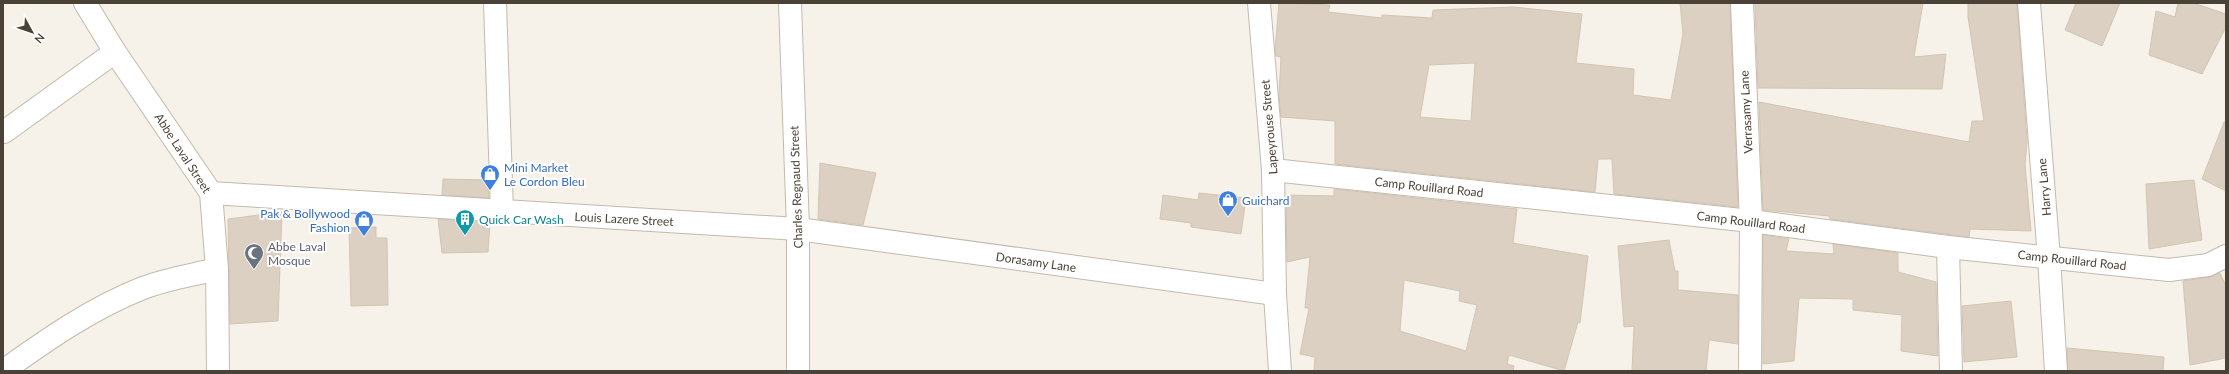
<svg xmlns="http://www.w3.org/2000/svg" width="2229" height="374" viewBox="0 0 2229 374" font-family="Lato,sans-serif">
	<rect width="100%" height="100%" fill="#f6f2ea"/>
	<g fill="#dbd0c2" stroke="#d3c5b1" fill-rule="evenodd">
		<path d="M1279 3 1330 5 1328 12 1382 18V15L1432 18 1433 10 1513 7 1582 14 1576 63 1634 69 1633 95 1671 100 1683 34 1680 3H1730L1738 207 1614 194 1612 159H1598L1595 192 1335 164V121L1281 117 1279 95 1281 57 1276 56 1275 50ZM1475 63 1471 121 1420 117 1429 65Z"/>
		<path d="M1755 3H1923L1914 57 1946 54 1942 89 1758 88Z"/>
		<path d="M1968 3H2017L2027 141 2025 165 2031 231 1970 229 1969 237 1830 219 1829 216 1763 210 1759 102 1969 142 1972 121H1984L1968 17Z"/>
		<path d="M2076 3H2120L2102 46 2065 30Z"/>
		<path d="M2178 3H2193L2226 14V27L2202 74 2149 55 2156 11 2175 17Z"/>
		<path d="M2224 122H2226V191L2202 179Z"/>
		<path d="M820 163 876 173 863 225 818 219Z"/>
		<path d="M443 179 488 180 489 198 442 195Z"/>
		<path d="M2194 180 2202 240 2149 249 2146 184Z"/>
		<path d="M1334 189 1517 209 1513 243 1588 256 1580 323 1578 322 1564 371 1509 355 1507 364 1514 366 1513 371H1314L1315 357 1300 354 1309 308H1305L1310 257 1287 262 1286 195 1334 196ZM1404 280 1460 291 1459 301 1477 305 1466 351 1400 331Z"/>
		<path d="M1199 193 1246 198 1241 234 1191 227V223L1160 219 1163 195 1198 200Z"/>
		<path d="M282 212 278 321 230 324 228 219Z"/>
		<path d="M438 219 490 223 488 252 442 253Z"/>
		<path d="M376 227V238H387L388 305 351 306 349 228Z"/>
		<path d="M1763 235 1789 239 1786 251 1834 254 1833 244 1898 253V272L1936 282 1938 356 1901 351 1902 315 1853 310V299L1799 298 1794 361 1763 364Z"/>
		<path d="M1669 240 1675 271H1678V290L1738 295V344L1709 340 1706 371H1632L1634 326 1624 327 1618 246Z"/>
		<path d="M2220 273 2226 286V358L2190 365 2183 281 2210 277Z"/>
		<path d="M2011 301 2017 357 1964 362 1962 306Z"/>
		<path d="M2067 348 2164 357 2163 371H2068Z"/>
	</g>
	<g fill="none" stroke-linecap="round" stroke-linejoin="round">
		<g stroke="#c2baac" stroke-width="24">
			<g id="minor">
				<path d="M85 3 115 52 211 193 217 269 218 371"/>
				<path d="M495 3 502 212"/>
				<path d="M790 3 798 229V371"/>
				<path d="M1259 3 1273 170 1275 294 1280 371"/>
				<path d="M1742 3 1751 221 1750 371"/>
				<path d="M2029 3 2049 258 2056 371"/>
				<path d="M4 132 115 52"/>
				<path d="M1273 170 1751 221 1948 247 2169 270 2208 265 2226 256"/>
				<path d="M211 193 798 229 1275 294"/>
				<path d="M1948 247 1951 371"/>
				<path d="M3 371C48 339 92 308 143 288 166 279 193 275 217 269"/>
			</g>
		</g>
		<use href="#minor" stroke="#fff" stroke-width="22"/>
	</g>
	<defs>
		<g id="shop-pin" transform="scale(1)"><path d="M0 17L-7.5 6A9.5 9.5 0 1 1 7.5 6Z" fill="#3f7fe0" stroke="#fff"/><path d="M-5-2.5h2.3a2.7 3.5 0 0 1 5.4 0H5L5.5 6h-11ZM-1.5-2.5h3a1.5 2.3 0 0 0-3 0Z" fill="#fff"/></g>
		<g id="building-pin" transform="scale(1)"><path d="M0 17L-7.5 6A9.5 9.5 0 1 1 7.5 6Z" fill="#0f9aa8" stroke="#fff"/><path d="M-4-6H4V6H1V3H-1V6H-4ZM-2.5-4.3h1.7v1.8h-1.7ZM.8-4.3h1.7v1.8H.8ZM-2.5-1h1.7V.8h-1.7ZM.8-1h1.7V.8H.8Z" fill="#fff"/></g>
		<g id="mosque-pin" transform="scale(1)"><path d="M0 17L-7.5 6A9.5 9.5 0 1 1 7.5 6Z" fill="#6b7280" stroke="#fff"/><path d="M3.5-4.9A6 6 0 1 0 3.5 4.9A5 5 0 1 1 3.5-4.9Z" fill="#fff"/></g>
	</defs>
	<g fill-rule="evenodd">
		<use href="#shop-pin" x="490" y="174"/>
		<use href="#shop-pin" x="1228" y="200"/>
		<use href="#building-pin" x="465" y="219"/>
		<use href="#shop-pin" x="364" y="220"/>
		<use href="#mosque-pin" x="254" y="253"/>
	</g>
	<g text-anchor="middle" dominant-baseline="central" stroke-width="4" stroke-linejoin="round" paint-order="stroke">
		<g font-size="12" fill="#4b4237" stroke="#fff">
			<text transform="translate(1746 112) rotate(-93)">Verrasamy Lane</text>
			<text transform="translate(1269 127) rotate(-95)">Lapeyrouse Street</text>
			<text transform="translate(183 153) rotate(57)">Abbe Laval Street</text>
			<text transform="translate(796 187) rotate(-92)">Charles Regnaud Street</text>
			<text transform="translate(1429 187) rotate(6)">Camp Rouillard Road</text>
			<text transform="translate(2044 187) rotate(-95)">Harry Lane</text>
			<text transform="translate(624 219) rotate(3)">Louis Lazere Street</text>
			<text transform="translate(1751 222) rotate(7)">Camp Rouillard Road</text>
			<text transform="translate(2072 260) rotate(6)">Camp Rouillard Road</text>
			<text transform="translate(1036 262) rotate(8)">Dorasamy Lane</text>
		</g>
		<g font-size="12" fill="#366cbe" stroke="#fff" text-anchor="start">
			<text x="504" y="167">Mini Market<tspan x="504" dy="14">Le Cordon Bleu</tspan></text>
			<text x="1242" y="200">Guichard</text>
			<text x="350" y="213" text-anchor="end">Pak &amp; Bollywood<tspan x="350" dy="14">Fashion</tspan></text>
		</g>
		<g font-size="12" fill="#0d838f" stroke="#fff" text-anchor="start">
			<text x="479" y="219">Quick Car Wash</text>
		</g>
		<g font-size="12" fill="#5b616d" stroke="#fff" text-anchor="start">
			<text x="268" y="246">Abbe Laval<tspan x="268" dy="14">Mosque</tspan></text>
		</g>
	</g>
	<rect width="2229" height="374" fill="none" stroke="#4b4237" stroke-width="8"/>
	<g transform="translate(32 32) rotate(130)" stroke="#ffffff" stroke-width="3" paint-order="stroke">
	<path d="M0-3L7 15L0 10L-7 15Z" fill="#4b4237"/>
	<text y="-6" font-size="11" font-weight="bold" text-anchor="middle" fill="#4b4237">N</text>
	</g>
</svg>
